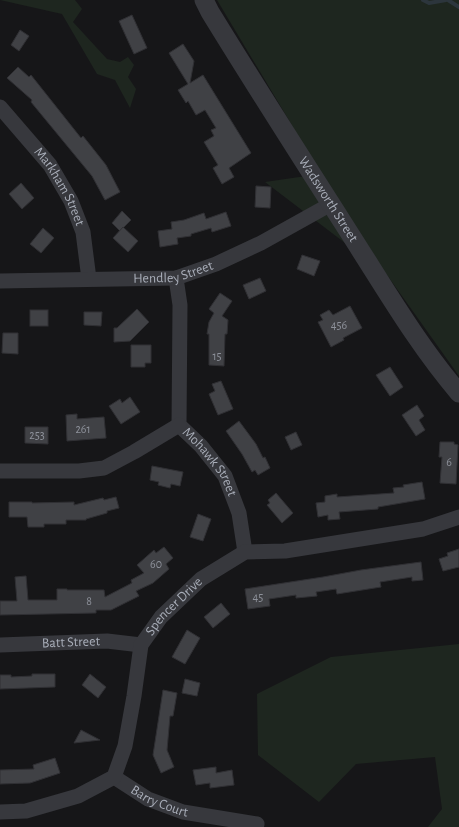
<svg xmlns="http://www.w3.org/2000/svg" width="459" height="827" viewBox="0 0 459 827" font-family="'Alegreya Sans',sans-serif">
	<rect width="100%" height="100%" fill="#161618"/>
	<g fill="#1e261f">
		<path d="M0 0H75L82 9 73 22 107 59 120 62 128 57 134 65 128 77 136 89 130 108 115 80 97 74 62 14Z"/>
		<path d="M217 0H459V376L387 275 265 182 313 175H319L290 122Z"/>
		<path d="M459 644V827H428L442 809 435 757 356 764 319 802 258 755 257 694 331 657Z"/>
	</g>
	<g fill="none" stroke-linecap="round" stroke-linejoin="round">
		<g stroke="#2c353c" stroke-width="4">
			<path d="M423 0 429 3 446 0"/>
			<path d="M448 0 459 7"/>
		</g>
	</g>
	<g fill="#404145" stroke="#303034">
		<path d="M132 15 147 48 134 54 119 21Z"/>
		<path d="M20 30 29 36 19 51 11 45Z"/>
		<path d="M183 44 194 61 190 83 203 75 251 153 229 168 234 177 222 184 213 168 218 165 204 142 214 136 211 130 216 128 205 110 196 115 188 101 186 103 178 90 188 84 169 53Z"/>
		<path d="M18 67 29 77 31 75 81 138 83 136 106 165 120 192 105 200 92 176 31 102 32 100 7 78Z"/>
		<path d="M21 183 34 198 22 209 9 194Z"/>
		<path d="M256 186 271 187 270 208 255 207Z"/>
		<path d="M122 211 131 220 120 231 112 223Z"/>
		<path d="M226 212 231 226 212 232 211 228 191 234V236L177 238 178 244 160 247 158 231 172 229 171 222 184 220 204 213 206 219Z"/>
		<path d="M123 227 138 241 128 252 113 238Z"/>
		<path d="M43 228 54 238 41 253 30 244Z"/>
		<path d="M302 255 320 261 314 276 297 269Z"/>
		<path d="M260 278 266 291 249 299 243 285Z"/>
		<path d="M220 293 232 301 222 316 228 320 227 334H225L224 366 209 365V334H207L209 322 214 313 209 309Z"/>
		<path d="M350 306 362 328 343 338 344 340 331 347 318 322 323 320 320 315 329 310 333 315Z"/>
		<path d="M137 309 149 322 130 341 114 342V328H117Z"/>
		<rect x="30" y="310" width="18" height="16"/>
		<path d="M84 312H102L101 326 84 325Z"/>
		<path d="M3 333H18V354L2 353Z"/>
		<path d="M131 345H151V363H145V367H131Z"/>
		<path d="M390 367 403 387 390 396 376 375Z"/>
		<path d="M221 381 233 409 218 415 209 394 215 391 212 384Z"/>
		<path d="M130 397 140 412 121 424 109 406 120 399 122 403Z"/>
		<path d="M417 405 424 416 419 420 425 430 416 436 402 415Z"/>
		<path d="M77 414V419L104 417 106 438 67 441 66 415Z"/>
		<path d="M239 421 256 444 263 458 265 457 270 468 258 475 255 470 252 472 242 454 226 431Z"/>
		<path d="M25 427H48V444L25 443Z"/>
		<path d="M296 432 302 445 291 450 285 437Z"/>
		<path d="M440 442H454V444L458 445 456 484 440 483 442 457H439Z"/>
		<path d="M152 466 183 472 180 486 171 484 170 488 158 485 159 482 150 480Z"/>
		<path d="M422 482 425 499 378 507V509L339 512 340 519 328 520V515L318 517 316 503 325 502V496L337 494V497L394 493 393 488 404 487 403 485Z"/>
		<path d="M276 493 293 513 282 523 267 505 270 503 268 500Z"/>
		<path d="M116 497 119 508 107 511V513L86 519V520H66V524H44V527H28L27 517H9V502H32V503L74 502V505L103 498 104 500Z"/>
		<path d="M198 514 211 519 203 541 190 537Z"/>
		<path d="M164 547 173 558 166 564 169 569 153 583 136 591 139 596 111 610H96V613L0 615V601H17L15 577 26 576 28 600H57V589H67V590H104L105 597 132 583 131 580 144 573 137 565 154 550 156 553Z"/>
		<path d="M459 549V567L443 571 439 559 448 556 447 553Z"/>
		<path d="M421 562 423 580 412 581V577L380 582 381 587 337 594 336 589 316 592 317 596 296 598V595L269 599 270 606 248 609 245 589 323 577 361 570Z"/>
		<path d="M221 603 230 614 213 628 204 617Z"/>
		<path d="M187 630 200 638 185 664 172 657Z"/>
		<path d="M32 674H55V687L0 689V675H11V677L32 676Z"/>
		<path d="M90 674 106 687 98 698 82 685Z"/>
		<path d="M185 679 200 683 197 696 182 693Z"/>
		<path d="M163 690 177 693 173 716H170L167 750 174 767 161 773 153 755Z"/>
		<path d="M81 730 100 740 74 743Z"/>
		<path d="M55 758 60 773 30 783 0 784V770L34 769 33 765Z"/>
		<path d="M216 767V773L232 770 234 785 210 788V783L196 785 193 770Z"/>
	</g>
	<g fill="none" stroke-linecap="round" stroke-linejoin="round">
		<g stroke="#37383d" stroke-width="15">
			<path id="s1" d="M0 107 50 165 71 201 83 232 89 279"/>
			<path id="s2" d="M176 278 180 305 179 425 201 446 225 476 239 513 245 552"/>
			<path id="s3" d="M0 281 176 278 216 264 261 243 331 204"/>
			<path d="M0 471H79L104 468 134 452 179 425"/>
			<path id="s4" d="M0 645 107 641 141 645"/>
			<path id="s5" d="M114 777 148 799 183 812 257 824"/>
			<path id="s6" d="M0 812 26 811 78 796 114 777 125 746 134 696 141 645 161 617 201 579 245 552 285 551 423 529 459 517"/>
		</g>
		<path stroke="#37383d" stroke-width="19" id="s7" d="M204 0 210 12C256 87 304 162 352 237 386 290 418 345 459 393"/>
	</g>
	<g text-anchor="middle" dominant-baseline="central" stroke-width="3.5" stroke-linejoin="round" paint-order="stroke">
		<g font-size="12" fill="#8e929b">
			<text x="339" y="325">456</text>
			<text x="217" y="356">15</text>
			<text x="83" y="429">261</text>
			<text x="37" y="435">253</text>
			<text x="449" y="462">6</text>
			<text x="156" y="564">60</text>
			<text x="258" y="597">45</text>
			<text x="89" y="601">8</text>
		</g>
		<g font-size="14" fill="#a8adb8" stroke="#111113">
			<text stroke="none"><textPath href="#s1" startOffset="100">Markham Street</textPath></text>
			<text stroke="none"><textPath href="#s7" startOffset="235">Wadsworth Street</textPath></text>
			<text stroke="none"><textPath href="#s3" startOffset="174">Hendley Street</textPath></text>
			<text stroke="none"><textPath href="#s2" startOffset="196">Mohawk Street</textPath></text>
			<text stroke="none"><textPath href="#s6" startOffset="307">Spencer Drive</textPath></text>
			<text stroke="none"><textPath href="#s4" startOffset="71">Batt Street</textPath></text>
			<text stroke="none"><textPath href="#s5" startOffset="52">Barry Court</textPath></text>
		</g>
	</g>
</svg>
